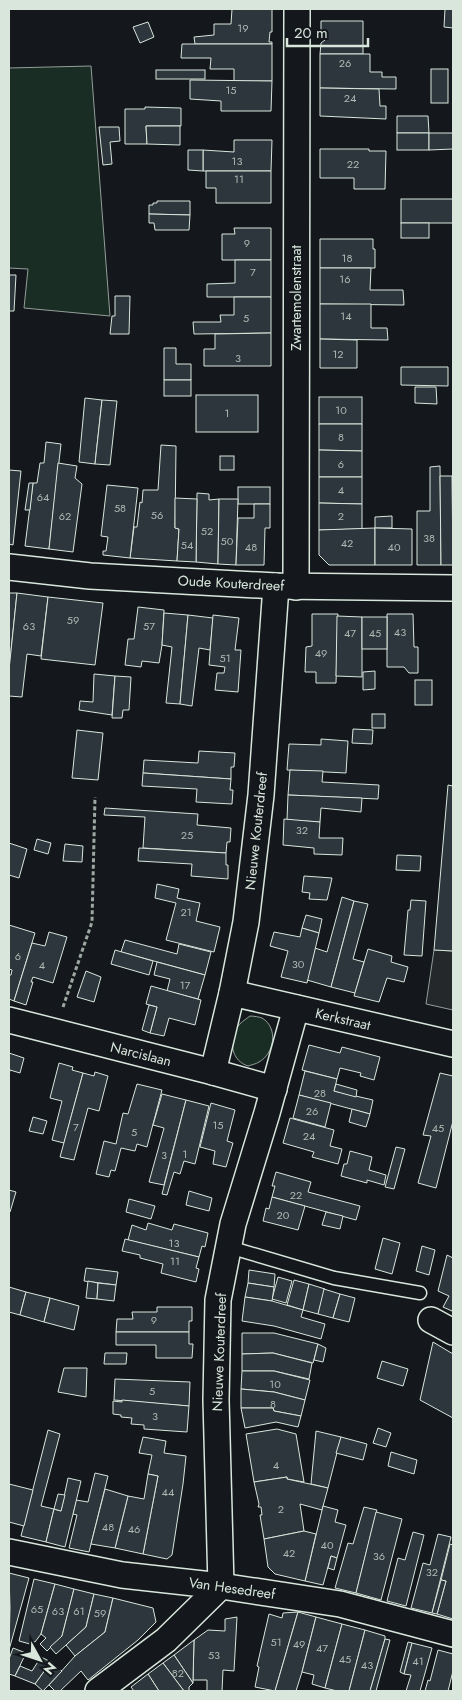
<svg xmlns="http://www.w3.org/2000/svg" width="462" height="1700" viewBox="0 0 462 1700" font-family="Jost,sans-serif">
	<rect width="100%" height="100%" fill="#14181c"/>
	<g fill="#1a2d24" stroke="#939e99">
		<path d="M91 66 110 316 24 308 28 269 9 268V68Z"/>
		<path d="M250 1016C254 1016 259 1017 262 1018 279 1028 274 1054 259 1062 256 1064 251 1065 248 1066 232 1061 229 1043 236 1029 239 1023 245 1020 250 1016Z"/>
	</g>
	<path fill="#24282b" stroke="#939e99" d="M434 950 453 951V1010L426 1004Z"/>
	<g fill="#2c363c" stroke="#d8e6dc">
		<path d="M232 9H272V32H270L269 42H272V44H195L194 37 214 35V24H231Z"/>
		<path d="M445 9H453V28L444 27Z"/>
		<path d="M321 21H363V54H320L321 43 325 40 321 35Z"/>
		<path d="M148 22 154 37 140 43 133 27Z"/>
		<path d="M182 44H272V81H234V69H210L211 58H181Z"/>
		<path d="M320 54H370V72H382V77H396V89L320 88Z"/>
		<rect x="431" y="69" width="17" height="34"/>
		<rect x="156" y="70" width="49" height="9"/>
		<path d="M190 80 272 81 271 111H221V101L190 99Z"/>
		<path d="M320 88 379 89 380 106H386V119L320 116Z"/>
		<path d="M145 107 181 108V126H146L147 144H125V109H145Z"/>
		<path d="M397 116H428L429 133H397Z"/>
		<path d="M146 126H180V145L147 144Z"/>
		<path d="M99 127H119L120 141 110 142 112 164 103 165Z"/>
		<rect x="397" y="133" width="32" height="17"/>
		<path d="M429 133H453V149L429 150Z"/>
		<path d="M234 140H272L271 171H203V150L234 152Z"/>
		<path d="M320 149H369V151H386L385 189H354V178H320Z"/>
		<path d="M188 150H203V171L188 170Z"/>
		<path d="M206 171H271V203H216V188H206Z"/>
		<rect x="401" y="199" width="52" height="24"/>
		<path d="M157 201H190V215L149 214V205H153V203H157Z"/>
		<path d="M149 214 190 215 189 230H155L154 223H149Z"/>
		<rect x="401" y="223" width="28" height="15"/>
		<path d="M234 228H271V260H222V234H235Z"/>
		<path d="M320 239H373V249H375V268H320Z"/>
		<path d="M235 260H271V297H207V284L235 283Z"/>
		<path d="M320 268H371L370 290H403L404 305 320 304Z"/>
		<path d="M9 275H16L14 311H9Z"/>
		<path d="M115 296H130L129 334H110L112 316H115Z"/>
		<path d="M234 297H271V333L194 334 193 322H221L220 315H234Z"/>
		<path d="M320 304H371V328H387L388 340 320 339Z"/>
		<path d="M271 333V366H204V349H215V334Z"/>
		<path d="M320 339 357 340V368H320Z"/>
		<path d="M164 348H176V364H191V380H164Z"/>
		<path d="M401 367H448V386L401 385Z"/>
		<rect x="164" y="380" width="27" height="16"/>
		<path d="M415 387H436L437 404 415 403Z"/>
		<rect x="196" y="395" width="62" height="37"/>
		<rect x="319" y="397" width="43" height="27"/>
		<path d="M85 398 102 400 95 464 79 462Z"/>
		<path d="M102 400 117 401 110 465 95 464Z"/>
		<path d="M319 424H362V451L319 450Z"/>
		<path d="M46 442 61 444 49 549 25 546 33 483H37L40 463H44Z"/>
		<path d="M161 445 176 446 175 528 179 529 177 561 130 558 134 527H137L140 502 142 503 143 490H158Z"/>
		<path d="M319 450 362 451V477H319Z"/>
		<rect x="220" y="456" width="14" height="14"/>
		<path d="M58 463 77 466 75 478 82 484 73 552 49 549Z"/>
		<path d="M440 466 441 565H417V511H430V467Z"/>
		<path d="M9 470 21 471 13 545 9 544Z"/>
		<path d="M440 476H452L453 565H441Z"/>
		<path d="M319 477H362V504L319 503Z"/>
		<path d="M29 483H33L30 510H25Z"/>
		<path d="M107 485 138 488 130 558 103 555V551H106L108 537 101 536Z"/>
		<rect x="238" y="487" width="32" height="17"/>
		<path d="M197 493 209 494V500L219 499 218 564 196 562Z"/>
		<path d="M175 498 197 499 196 562 177 561 179 529 175 528Z"/>
		<path d="M219 499H238L236 565 218 564Z"/>
		<path d="M319 503 362 504V529L319 530Z"/>
		<path d="M254 504H270V528H265L264 565H236L238 518H254Z"/>
		<path d="M392 516V528H375V517Z"/>
		<path d="M375 528V565H329L319 555V530Z"/>
		<path d="M375 528 412 529V565H375Z"/>
		<path d="M9 593H17L9 670Z"/>
		<path d="M17 593 48 597 41 656 27 654 22 697 9 696V670Z"/>
		<path d="M48 597 103 603 95 665 41 659Z"/>
		<path d="M138 607 164 610 162 645 159 663 142 661 141 667 125 665 128 639H134Z"/>
		<path d="M164 613 188 615 180 704 166 703 172 647 162 645Z"/>
		<path d="M312 614H338L336 683H316V672H305L306 647 312 646Z"/>
		<path d="M387 614H413L414 647H418V673H409L404 667H387Z"/>
		<path d="M188 615 213 618 210 650 199 648 192 706 180 704Z"/>
		<path d="M213 615 239 618 235 650H241L238 692 215 690 217 673H224L225 667 209 665Z"/>
		<path d="M337 616 362 617V677L336 676Z"/>
		<rect x="362" y="617" width="25" height="32"/>
		<path d="M375 671V689L363 690V672Z"/>
		<path d="M94 674 115 676 112 715 79 710 80 701 93 702Z"/>
		<path d="M115 676 131 677 129 710H123L122 718H112Z"/>
		<rect x="415" y="680" width="17" height="25"/>
		<rect x="372" y="714" width="13" height="14"/>
		<path d="M353 729 373 730 372 744 352 743Z"/>
		<path d="M77 730 103 733 98 780 72 778Z"/>
		<path d="M321 739 348 741 346 773 287 770 289 744 321 745Z"/>
		<path d="M199 751 235 753 234 767H231V779L143 773 144 760 198 763Z"/>
		<path d="M290 770 323 771 322 782 379 785 378 799 288 795Z"/>
		<path d="M143 773 231 779 230 790H233L232 804 196 802 197 789 142 786Z"/>
		<path d="M448 785 453 786V951L434 950Z"/>
		<path d="M288 795 362 798 361 812 321 808 320 822 287 820Z"/>
		<path d="M105 808 198 814 197 825 231 828 230 842H227L226 853 143 848 145 817 104 815Z"/>
		<path d="M284 819 320 822 319 838H343L342 855 314 854V848L283 845Z"/>
		<path d="M37 839 51 843 48 854 34 850Z"/>
		<path d="M9 843 27 849 19 878 9 875Z"/>
		<path d="M65 844 83 846 82 862 63 861Z"/>
		<path d="M139 848 226 853V865H228V879L191 876 192 864 138 861Z"/>
		<path d="M397 855 421 856 420 871 396 870Z"/>
		<path d="M304 876 332 878 327 900 309 899 310 893 302 892Z"/>
		<path d="M157 884 179 889 177 898 200 903 196 921 220 927 214 952 166 940 176 903 155 898Z"/>
		<path d="M342 897 354 901 331 987 307 980 315 948 327 952Z"/>
		<path d="M411 900 426 901 422 956 404 955 408 910H410Z"/>
		<path d="M354 901 368 904 353 959 364 962 355 993 331 987Z"/>
		<path d="M306 915 322 919 319 933 302 928Z"/>
		<path d="M9 925 35 933 14 1001 9 999V975H11L12 970 9 969Z"/>
		<path d="M302 928 319 933 307 983 281 977 288 951 270 946 274 932 300 937Z"/>
		<path d="M49 932 67 937 53 983 33 977 31 982H33L26 1005 14 1001 32 943 45 946Z"/>
		<path d="M125 940 177 954 179 944 211 952 205 975 121 952Z"/>
		<path d="M368 949 392 956 391 962 408 967 404 982 387 978 379 1002 354 996Z"/>
		<path d="M115 950 153 961 149 975 111 964Z"/>
		<path d="M157 962 205 975 198 999 167 991 170 979 154 975Z"/>
		<path d="M86 971 101 977 94 1002 77 997Z"/>
		<path d="M151 986 201 1000 195 1025 169 1018 164 1036 150 1033 157 1007 146 1004Z"/>
		<path d="M149 1005 157 1007 150 1033 142 1030Z"/>
		<path d="M309 1045 340 1053 342 1047 380 1057 374 1080 360 1076 361 1073 340 1068 337 1079 302 1070Z"/>
		<path d="M9 1053 24 1058 20 1073 10 1070 9 1075Z"/>
		<path d="M59 1063 73 1067 72 1070 83 1073 64 1143 52 1140 62 1101 50 1098Z"/>
		<path d="M305 1071 337 1079 334 1091 373 1100 370 1114 299 1095Z"/>
		<path d="M95 1072 108 1076 99 1111 88 1108 74 1160 60 1157 83 1073 94 1076Z"/>
		<path d="M440 1073 453 1076V1121L436 1188 418 1183 431 1136 423 1135Z"/>
		<path d="M137 1084 162 1090 147 1147 137 1144 135 1151 121 1148 115 1171 111 1170 109 1177 96 1174 104 1141 116 1144 123 1113 128 1114Z"/>
		<path d="M336 1084 357 1090 356 1097 334 1091Z"/>
		<path d="M162 1094 186 1100 164 1185 149 1182 164 1128 153 1125Z"/>
		<path d="M299 1095 331 1103 325 1127 293 1118Z"/>
		<path d="M186 1100 209 1106 195 1164 184 1161 180 1174 174 1172 167 1195 162 1194Z"/>
		<path d="M211 1103 235 1110 227 1141 233 1143 226 1167 213 1164 215 1151 200 1147Z"/>
		<path d="M352 1109 370 1114 366 1127 349 1122Z"/>
		<path d="M33 1117 47 1121 43 1134 29 1131Z"/>
		<path d="M290 1118 334 1130 330 1146 342 1149 338 1164 312 1157 314 1152 283 1143Z"/>
		<path d="M396 1147 405 1149 394 1189 385 1187Z"/>
		<path d="M350 1151 372 1157 369 1170 386 1175 384 1185 367 1180V1183L341 1176 344 1164H347Z"/>
		<path d="M276 1172 311 1182 308 1192 360 1206 356 1220 272 1197 275 1186H272Z"/>
		<path d="M9 1190 16 1192 10 1212H9Z"/>
		<path d="M189 1191 212 1198 209 1211 186 1205Z"/>
		<path d="M272 1197 305 1206 298 1230 263 1221 266 1208 269 1209Z"/>
		<path d="M129 1199 155 1206 151 1219 126 1212Z"/>
		<path d="M326 1212 343 1216 340 1229 322 1225Z"/>
		<path d="M148 1223 172 1230 174 1224 208 1233 205 1247 202 1246 199 1257 128 1240 132 1225 146 1230Z"/>
		<path d="M383 1238 400 1243 392 1274 375 1269Z"/>
		<path d="M125 1239 199 1257 196 1268 199 1269 196 1282 161 1273 163 1264 140 1258V1255L122 1251Z"/>
		<path d="M422 1246 435 1250 429 1275 416 1271Z"/>
		<path d="M447 1255 453 1258V1308L452 1311 443 1307 449 1296 438 1291Z"/>
		<path d="M86 1268 118 1272 116 1285 84 1281Z"/>
		<path d="M249 1270 275 1274 274 1287 248 1283Z"/>
		<path d="M278 1277 292 1281 286 1303 272 1299Z"/>
		<path d="M294 1280 309 1284 303 1310 287 1305Z"/>
		<path d="M88 1281 98 1283 97 1299 86 1298Z"/>
		<path d="M98 1283 116 1285 114 1301 97 1299Z"/>
		<path d="M248 1283 274 1287 272 1301 245 1297Z"/>
		<path d="M309 1284 325 1289 318 1314 303 1310Z"/>
		<path d="M9 1287 26 1292 20 1315 9 1312Z"/>
		<path d="M324 1289 340 1294 333 1318 318 1314Z"/>
		<path d="M26 1292 50 1298 44 1322 20 1315Z"/>
		<path d="M340 1294 355 1298 349 1322 333 1318Z"/>
		<path d="M245 1297 272 1301 303 1310 301 1317 325 1324 321 1339 274 1326 242 1321Z"/>
		<path d="M50 1298 79 1306 74 1330 44 1322Z"/>
		<path d="M157 1307H192V1321H189V1332H116L117 1319H133L132 1312H157Z"/>
		<path d="M116 1332H189V1344H193L192 1358H156V1345H116Z"/>
		<path d="M242 1333H274L318 1344 313 1363 273 1353 242 1354Z"/>
		<path d="M433 1342 453 1354V1418L420 1400Z"/>
		<path d="M318 1344 326 1348 323 1362 314 1360Z"/>
		<path d="M105 1353H127L126 1364H104Z"/>
		<path d="M273 1353 312 1363 309 1379 274 1371H242V1354Z"/>
		<path d="M382 1361 408 1369 403 1386 377 1378Z"/>
		<path d="M64 1368H87L86 1397 58 1392Z"/>
		<path d="M242 1371H274L310 1380 305 1400 274 1392 241 1389Z"/>
		<path d="M115 1379 190 1382 189 1406 114 1400Z"/>
		<path d="M241 1389 274 1392 305 1400 301 1416 274 1411 273 1408H241Z"/>
		<path d="M122 1400 189 1406 187 1432 144 1429V1425L131 1424 132 1418 121 1417V1415L113 1414V1401L122 1402Z"/>
		<path d="M241 1408H273L274 1411 301 1416 298 1427 276 1422 245 1428Z"/>
		<path d="M378 1428 391 1433 386 1447 373 1443Z"/>
		<path d="M277 1429 296 1434 304 1482 287 1479V1477L254 1482 246 1434Z"/>
		<path d="M48 1430 60 1434 41 1506 54 1509 46 1542 21 1536Z"/>
		<path d="M316 1431 341 1437 328 1488 311 1484Z"/>
		<path d="M143 1437 166 1441 164 1453 186 1456 183 1484 172 1555 167 1559 143 1554 158 1476 148 1474 152 1455 139 1453Z"/>
		<path d="M341 1437 367 1444 363 1460 336 1453Z"/>
		<path d="M391 1452 417 1460 414 1474 388 1466Z"/>
		<path d="M95 1473 108 1476 89 1552 69 1548 77 1515 73 1514 76 1500 88 1502Z"/>
		<path d="M148 1474 158 1476 143 1554 115 1548 128 1496 144 1499Z"/>
		<path d="M287 1477V1479L328 1488 322 1510 300 1504 304 1531 264 1539 260 1515H262L261 1507H258L259 1504 254 1482Z"/>
		<path d="M68 1478 81 1481 65 1547 46 1542 54 1509 61 1511Z"/>
		<path d="M9 1484 33 1490 24 1526 9 1522Z"/>
		<path d="M105 1489 128 1496 115 1548 91 1544Z"/>
		<path d="M58 1494 65 1495 61 1511 54 1509Z"/>
		<path d="M323 1506 338 1510 335 1522 346 1525 337 1558 331 1556 323 1585 305 1581Z"/>
		<path d="M364 1507 377 1510 356 1593 335 1588 348 1543 353 1544Z"/>
		<path d="M376 1512 402 1519 381 1600 356 1593Z"/>
		<path d="M304 1531 316 1534 305 1581 275 1574 268 1567 264 1539Z"/>
		<path d="M413 1532 424 1535 406 1606 387 1601 398 1558 405 1560Z"/>
		<path d="M438 1534 451 1537 432 1613 411 1608 423 1563 430 1565Z"/>
		<path d="M450 1544 453 1545V1619L437 1614 446 1581 441 1580Z"/>
		<path d="M331 1556 337 1558 334 1570 328 1568Z"/>
		<path d="M9 1573 29 1578 9 1650 10 1608Z"/>
		<path d="M34 1579 55 1584 41 1634 35 1642 30 1641V1644L19 1641Z"/>
		<path d="M441 1580 446 1581 437 1614 432 1613Z"/>
		<path d="M55 1584 74 1589 62 1636 47 1651 40 1644 46 1638 41 1634Z"/>
		<path d="M74 1589 94 1594 86 1627 56 1654 50 1647 62 1636Z"/>
		<path d="M94 1594 113 1598 105 1632 75 1656 66 1645 86 1627Z"/>
		<path d="M113 1598 153 1608 156 1622 138 1640 88 1680 81 1671 60 1691H55L49 1685 75 1656 105 1632Z"/>
		<path d="M298 1612 275 1691 255 1687 259 1667 257 1666 269 1614 282 1618 283 1613Z"/>
		<path d="M298 1612 316 1617 302 1672 296 1691H275Z"/>
		<path d="M237 1617 234 1671 223 1670 222 1691H207V1680H193L194 1640 208 1630 225 1631V1619Z"/>
		<path d="M316 1617 342 1624 325 1688 312 1684 314 1675 302 1672Z"/>
		<path d="M342 1624 365 1630 349 1691H337L325 1688Z"/>
		<path d="M365 1630 385 1636V1639L370 1691H349Z"/>
		<path d="M385 1639 390 1640 376 1691H370Z"/>
		<path d="M194 1640 193 1680V1683L174 1655Z"/>
		<path d="M408 1642 412 1643 404 1674 400 1672Z"/>
		<path d="M412 1643 432 1648 420 1691H406L411 1675 404 1674Z"/>
		<path d="M13 1648 26 1653 15 1676 9 1674V1659Z"/>
		<path d="M438 1650 453 1654V1671L448 1691H425L428 1680 430 1681Z"/>
		<path d="M174 1655 193 1683 189 1687V1691H184L163 1663Z"/>
		<path d="M41 1657 51 1662 35 1684 15 1676 20 1666 32 1671Z"/>
		<path d="M51 1662 62 1671 43 1691 35 1684Z"/>
		<path d="M163 1663 184 1691H159L148 1674Z"/>
		<path d="M148 1674 159 1691H134L131 1687Z"/>
	</g>
	<g fill="none" stroke-linecap="round" stroke-linejoin="round">
		<g stroke="#d8e6dc" stroke-width="15">
			<path id="service" d="M229 1247 334 1278 420 1293"/>
		</g>
		<g stroke="#d8e6dc" stroke-width="28">
			<g id="minor">
				<path d="M9 567 90 576 276 586 453 588"/>
				<path d="M296 587 297 9"/>
				<path d="M232 993 453 1044"/>
				<path d="M9 1020 213 1072 274 1089"/>
				<path d="M213 1072 232 993 246 922 261 795 276 586"/>
				<path d="M431 1320 453 1332"/>
				<path d="M9 1552 122 1575 221 1586 340 1604 453 1634"/>
				<path d="M221 1586 216 1400 218 1300 233 1224 267 1113 296 1008"/>
				<path d="M98 1691 166 1640 221 1586"/>
			</g>
		</g>
		<path stroke="#9da8a2" stroke-width="3" stroke-dasharray="4 2.5" stroke-linecap="butt" d="M63 1007 92 922 95 797"/>
		<use href="#service" stroke="#14181c" stroke-width="12"/>
		<use href="#minor" stroke="#14181c" stroke-width="25"/>
	</g>
	<g text-anchor="middle" dominant-baseline="central" stroke-width="4" stroke-linejoin="round" paint-order="stroke">
		<g font-size="11" fill="#adbab4">
			<text x="243" y="28">19</text>
			<text x="345" y="63">26</text>
			<text x="231" y="90">15</text>
			<text x="350" y="98">24</text>
			<text x="237" y="161">13</text>
			<text x="353" y="164">22</text>
			<text x="239" y="179">11</text>
			<text x="247" y="243">9</text>
			<text x="347" y="258">18</text>
			<text x="253" y="272">7</text>
			<text x="345" y="279">16</text>
			<text x="346" y="316">14</text>
			<text x="246" y="318">5</text>
			<text x="338" y="354">12</text>
			<text x="238" y="358">3</text>
			<text x="341" y="410">10</text>
			<text x="227" y="413">1</text>
			<text x="341" y="437">8</text>
			<text x="341" y="464">6</text>
			<text x="341" y="490">4</text>
			<text x="43" y="497">64</text>
			<text x="120" y="508">58</text>
			<text x="157" y="515">56</text>
			<text x="65" y="516">62</text>
			<text x="341" y="516">2</text>
			<text x="207" y="531">52</text>
			<text x="429" y="538">38</text>
			<text x="227" y="541">50</text>
			<text x="347" y="543">42</text>
			<text x="187" y="545">54</text>
			<text x="251" y="547">48</text>
			<text x="394" y="547">40</text>
			<text x="73" y="620">59</text>
			<text x="29" y="626">63</text>
			<text x="149" y="626">57</text>
			<text x="400" y="632">43</text>
			<text x="350" y="633">47</text>
			<text x="375" y="633">45</text>
			<text x="321" y="653">49</text>
			<text x="225" y="658">51</text>
			<text x="302" y="830">32</text>
			<text x="187" y="835">25</text>
			<text x="186" y="912">21</text>
			<text x="18" y="956">6</text>
			<text x="298" y="964">30</text>
			<text x="42" y="965">4</text>
			<text x="185" y="985">17</text>
			<text x="320" y="1093">28</text>
			<text x="312" y="1111">26</text>
			<text x="218" y="1125">15</text>
			<text x="76" y="1127">7</text>
			<text x="438" y="1128">45</text>
			<text x="134" y="1132">5</text>
			<text x="309" y="1136">24</text>
			<text x="185" y="1154">1</text>
			<text x="164" y="1155">3</text>
			<text x="296" y="1195">22</text>
			<text x="283" y="1215">20</text>
			<text x="174" y="1243">13</text>
			<text x="175" y="1261">11</text>
			<text x="154" y="1320">9</text>
			<text x="275" y="1384">10</text>
			<text x="152" y="1391">5</text>
			<text x="273" y="1404">8</text>
			<text x="155" y="1416">3</text>
			<text x="276" y="1465">4</text>
			<text x="168" y="1492">44</text>
			<text x="281" y="1509">2</text>
			<text x="108" y="1527">48</text>
			<text x="134" y="1529">46</text>
			<text x="327" y="1545">40</text>
			<text x="289" y="1553">42</text>
			<text x="379" y="1556">36</text>
			<text x="432" y="1572">32</text>
			<text x="37" y="1609">65</text>
			<text x="58" y="1611">63</text>
			<text x="79" y="1611">61</text>
			<text x="100" y="1613">59</text>
			<text x="276" y="1642">51</text>
			<text x="299" y="1644">49</text>
			<text x="322" y="1648">47</text>
			<text x="214" y="1655">53</text>
			<text x="345" y="1659">45</text>
			<text x="418" y="1661">41</text>
			<text x="367" y="1665">43</text>
			<text x="178" y="1673">82</text>
		</g>
		<g font-size="14" fill="#d8e6dc" stroke="#14181c">
			<text transform="translate(296 298) rotate(-90)">Zwartemolenstraat</text>
			<text transform="translate(231 583) rotate(3)">Oude Kouterdreef</text>
			<text transform="translate(256 831) rotate(-84)">Nieuwe Kouterdreef</text>
			<text transform="translate(343 1019) rotate(13)">Kerkstraat</text>
			<text transform="translate(141 1054) rotate(14)">Narcislaan</text>
			<text transform="translate(219 1352) rotate(-88)">Nieuwe Kouterdreef</text>
			<text transform="translate(232 1588) rotate(8)">Van Hesedreef</text>
		</g>
	</g>
	<rect width="462" height="1700" fill="none" stroke="#d8e6dc" stroke-width="20"/>
	<g transform="translate(40 1660) rotate(130)" stroke="#14181c" stroke-width="4" paint-order="stroke">
	<path d="M0-4L9 19L0 12L-9 19Z" fill="#d8e6dc"/>
	<text y="-8" font-size="14" font-weight="bold" text-anchor="middle" fill="#d8e6dc">N</text>
	</g>
	<path d="M287 38v8h81v-8" fill="none" stroke="#d8e6dc" stroke-width="2.5"/>
	<text x="294" y="38" font-size="15" fill="#d8e6dc" stroke="#14181c" stroke-width="4" paint-order="stroke">20 m</text>
</svg>
